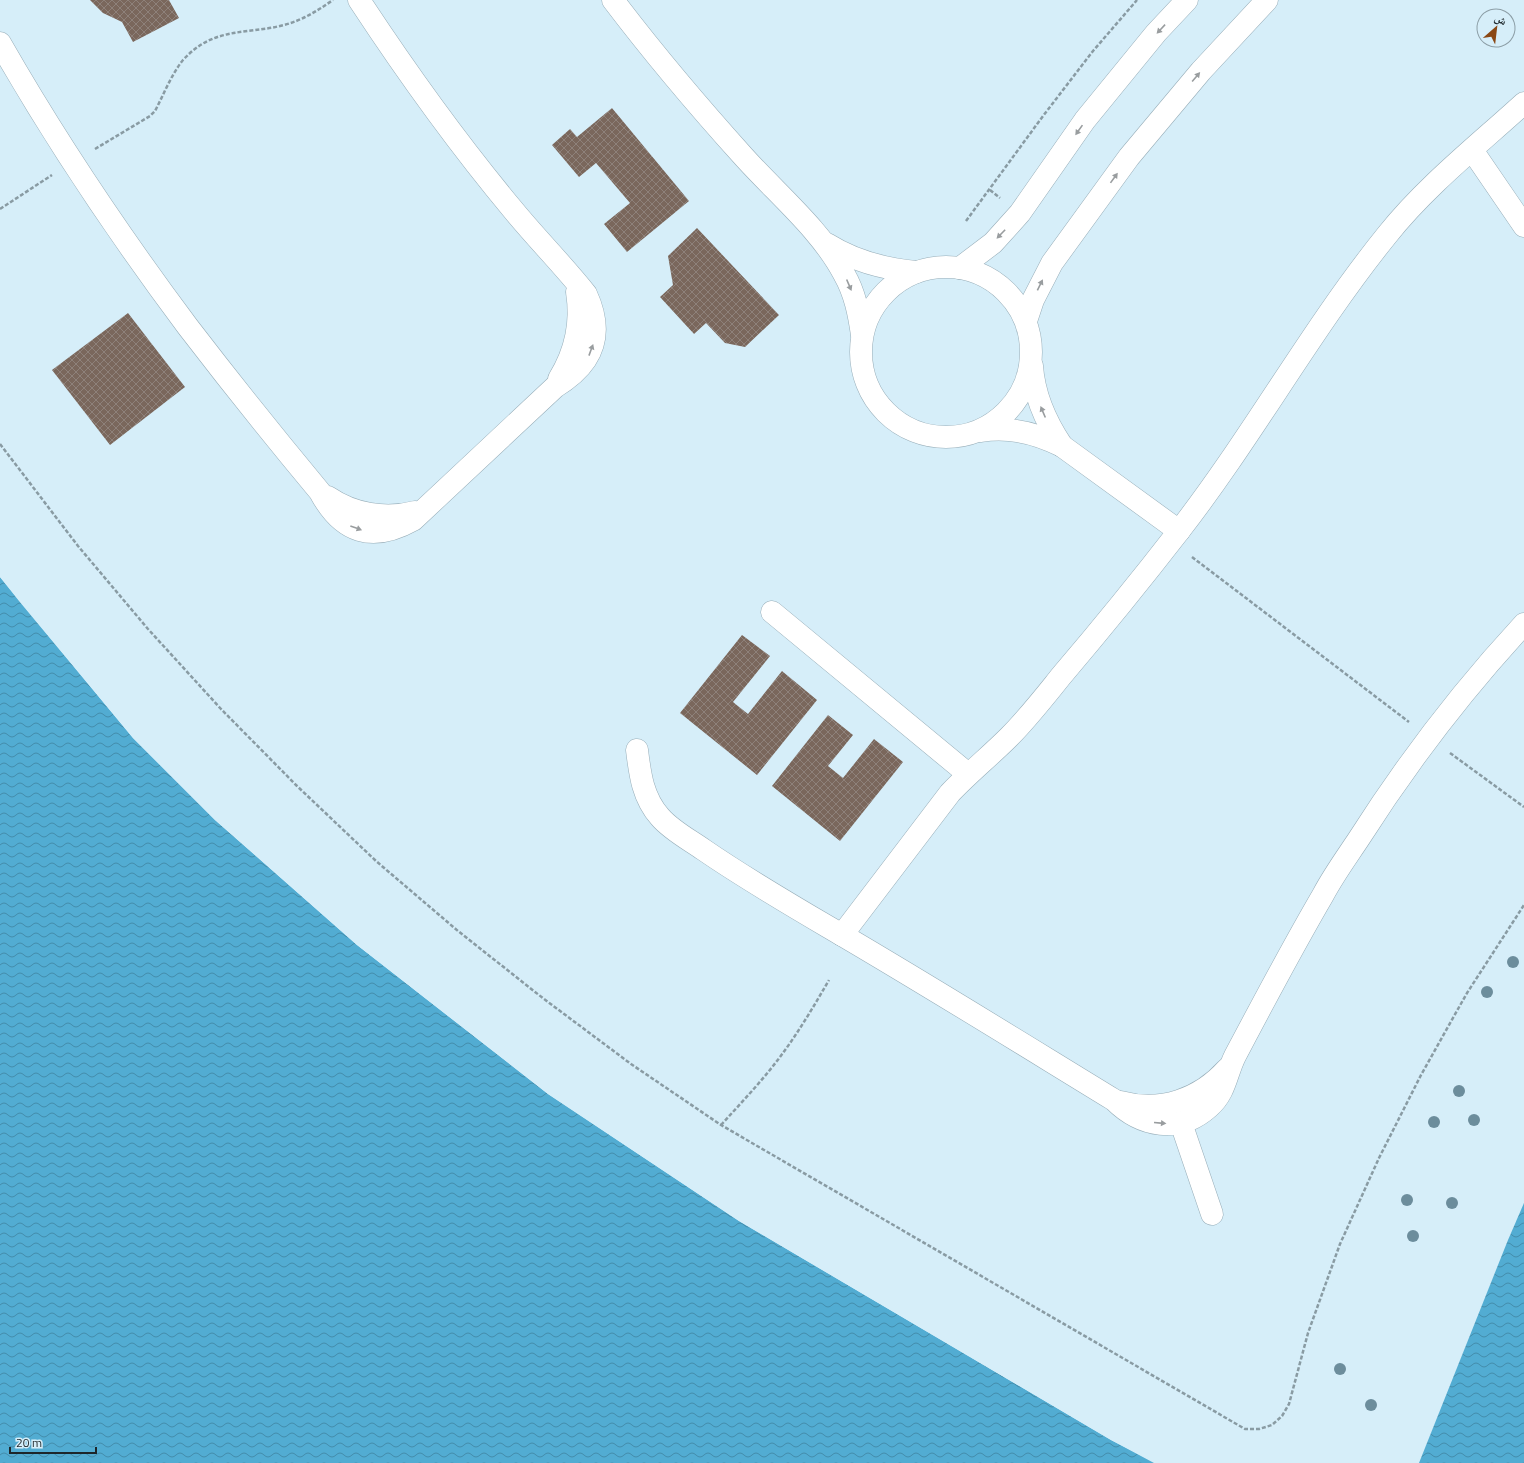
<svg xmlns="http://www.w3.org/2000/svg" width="1524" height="1463" viewBox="0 0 1524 1463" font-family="'Titillium Web','Noto Naskh Arabic',sans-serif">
	<defs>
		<pattern id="water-waves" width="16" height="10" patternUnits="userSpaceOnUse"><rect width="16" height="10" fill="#52acd2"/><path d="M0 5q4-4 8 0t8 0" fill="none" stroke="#438cab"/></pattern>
		<pattern id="building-cross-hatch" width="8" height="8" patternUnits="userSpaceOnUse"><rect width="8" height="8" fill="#7a675c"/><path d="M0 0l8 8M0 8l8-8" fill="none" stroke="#8e817a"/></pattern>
	</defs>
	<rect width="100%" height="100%" fill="#d6eef9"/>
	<g fill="url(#water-waves)">
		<path d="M0 577 133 738 215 820 357 945 548 1094 739 1221 1111 1440 1154 1463H0Z"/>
		<path d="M1524 1203V1463H1419L1508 1240Z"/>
	</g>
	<path fill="#d6eef9" d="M0 575 134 736 216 819 359 943 549 1093 740 1219 1112 1439 1156 1463 1111 1440 739 1221 548 1094 357 945 215 820 133 738 19 601 0 577Z"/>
	<g fill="url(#building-cross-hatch)">
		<path d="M90 0H169L179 18 133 42 122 22 103 13Z"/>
		<path d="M612 108 689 201 627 252 604 224 630 203 596 163 579 177 552 145 570 129 577 137Z"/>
		<path d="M697 228 779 315 745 347 725 343 706 323 694 334 660 297 673 285 668 256Z"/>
		<path d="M128 313 185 387 110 445 52 370Z"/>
		<path d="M742 635 770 656 733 702 748 714 782 671 817 700 757 775 680 713Z"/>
		<path d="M828 715 853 735 828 766 843 778 874 739 903 762 840 841 772 786Z"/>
	</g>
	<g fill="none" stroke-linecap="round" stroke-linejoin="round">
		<g stroke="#97adb8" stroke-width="23">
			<g id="minor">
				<path d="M613 0C654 54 698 106 743 156 777 194 821 230 844 274 855 293 859 314 862 335"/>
				<path d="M0 43C56 141 120 236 188 327 231 383 275 438 320 492 342 533 372 543 413 520L555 387C593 364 605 335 586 294 563 265 537 239 514 211 458 144 407 73 359 0"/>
				<path d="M1472 150 1524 226"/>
				<path d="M827 244C854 261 884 269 916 272"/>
				<circle cx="946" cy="352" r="85"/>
				<path d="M960 268 993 243 1020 213 1085 120 1156 33 1187 0"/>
				<path d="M1026 321 1033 300 1052 263 1129 157 1201 71 1267 0"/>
				<path d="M1032 366C1034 396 1046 422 1062 446"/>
				<path d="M559 379C575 353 582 323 577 292"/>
				<path d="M981 431C1010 426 1036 433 1062 446L1179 531"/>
				<path d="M328 497C353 514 385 520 415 512"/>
				<path d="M772 612 968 774"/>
				<path d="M637 750C640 775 643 798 660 817 672 831 690 840 704 850 749 881 796 908 842 935 934 989 1024 1045 1114 1100 1141 1127 1179 1134 1209 1107 1226 1092 1226 1074 1235 1056 1264 1001 1292 948 1323 895 1333 876 1346 858 1358 840 1407 763 1462 691 1524 624"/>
				<path d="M842 935 950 793C969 773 990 756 1009 737 1028 718 1045 696 1062 675 1102 628 1141 580 1179 531 1253 436 1311 329 1387 235 1426 186 1478 145 1524 103"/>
				<path d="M1121 1102C1161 1113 1200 1099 1227 1069"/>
				<path d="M1181 1123 1212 1214"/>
			</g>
		</g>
		<g stroke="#899ba3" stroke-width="2.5" stroke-dasharray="4 2" stroke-linecap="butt">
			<path d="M95 149 150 116 155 111C164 94 171 75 183 60 214 26 246 35 284 25 303 20 317 11 333 0"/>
			<path d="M990 190 1000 198"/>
			<path d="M0 209 52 175"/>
			<path d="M966 221 1043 116 1093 51 1137 0"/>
			<path d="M0 444 78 546 148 629 221 709 297 786 376 861 458 931 544 999 631 1064 721 1125 1245 1429H1259L1272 1425 1282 1416 1289 1404 1308 1333 1340 1244 1379 1158 1421 1075 1467 993 1524 905"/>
			<path d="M1192 557 1409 722"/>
			<path d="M1450 753 1524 807"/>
			<path d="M721 1125C741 1103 762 1081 780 1057 798 1033 814 1006 829 980"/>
		</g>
		<use href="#minor" stroke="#fff" stroke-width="22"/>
	</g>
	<g fill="#6c8d9c">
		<circle cx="1513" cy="962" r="6"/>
		<circle cx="1487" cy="992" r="6"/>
		<circle cx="1459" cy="1091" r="6"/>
		<circle cx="1474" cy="1120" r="6"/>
		<circle cx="1434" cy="1122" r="6"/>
		<circle cx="1407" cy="1200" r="6"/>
		<circle cx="1452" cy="1203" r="6"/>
		<circle cx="1413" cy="1236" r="6"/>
		<circle cx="1340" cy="1369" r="6"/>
		<circle cx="1371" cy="1405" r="6"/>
	</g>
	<defs><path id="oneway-solid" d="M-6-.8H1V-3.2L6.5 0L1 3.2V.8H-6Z"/></defs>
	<g fill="#999d9f">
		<use href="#oneway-solid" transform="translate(1161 29) rotate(133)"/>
		<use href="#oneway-solid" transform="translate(1196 77) rotate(-50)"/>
		<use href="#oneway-solid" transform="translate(1079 130) rotate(125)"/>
		<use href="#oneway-solid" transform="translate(1114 178) rotate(-54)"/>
		<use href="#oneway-solid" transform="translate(1001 234) rotate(134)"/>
		<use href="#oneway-solid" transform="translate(849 285) rotate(67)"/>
		<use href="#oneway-solid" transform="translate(1040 285) rotate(-64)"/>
		<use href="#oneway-solid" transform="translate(591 350) rotate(-70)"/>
		<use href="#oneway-solid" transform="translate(1043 412) rotate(-113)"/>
		<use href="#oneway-solid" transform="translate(356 528) rotate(20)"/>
		<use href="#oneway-solid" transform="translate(1160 1123) rotate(5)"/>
	</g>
	<g transform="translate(1496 28) rotate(28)"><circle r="19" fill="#d6eef9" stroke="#8c9ea6"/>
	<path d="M0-3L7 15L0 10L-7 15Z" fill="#8a4815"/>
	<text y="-6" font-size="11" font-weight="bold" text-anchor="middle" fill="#1d262a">ش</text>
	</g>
	<path d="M10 1447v6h86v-6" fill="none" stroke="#1d262a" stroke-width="2"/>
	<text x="16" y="1447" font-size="12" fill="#1d262a" stroke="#d6eef9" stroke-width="3" paint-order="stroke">20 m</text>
</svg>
